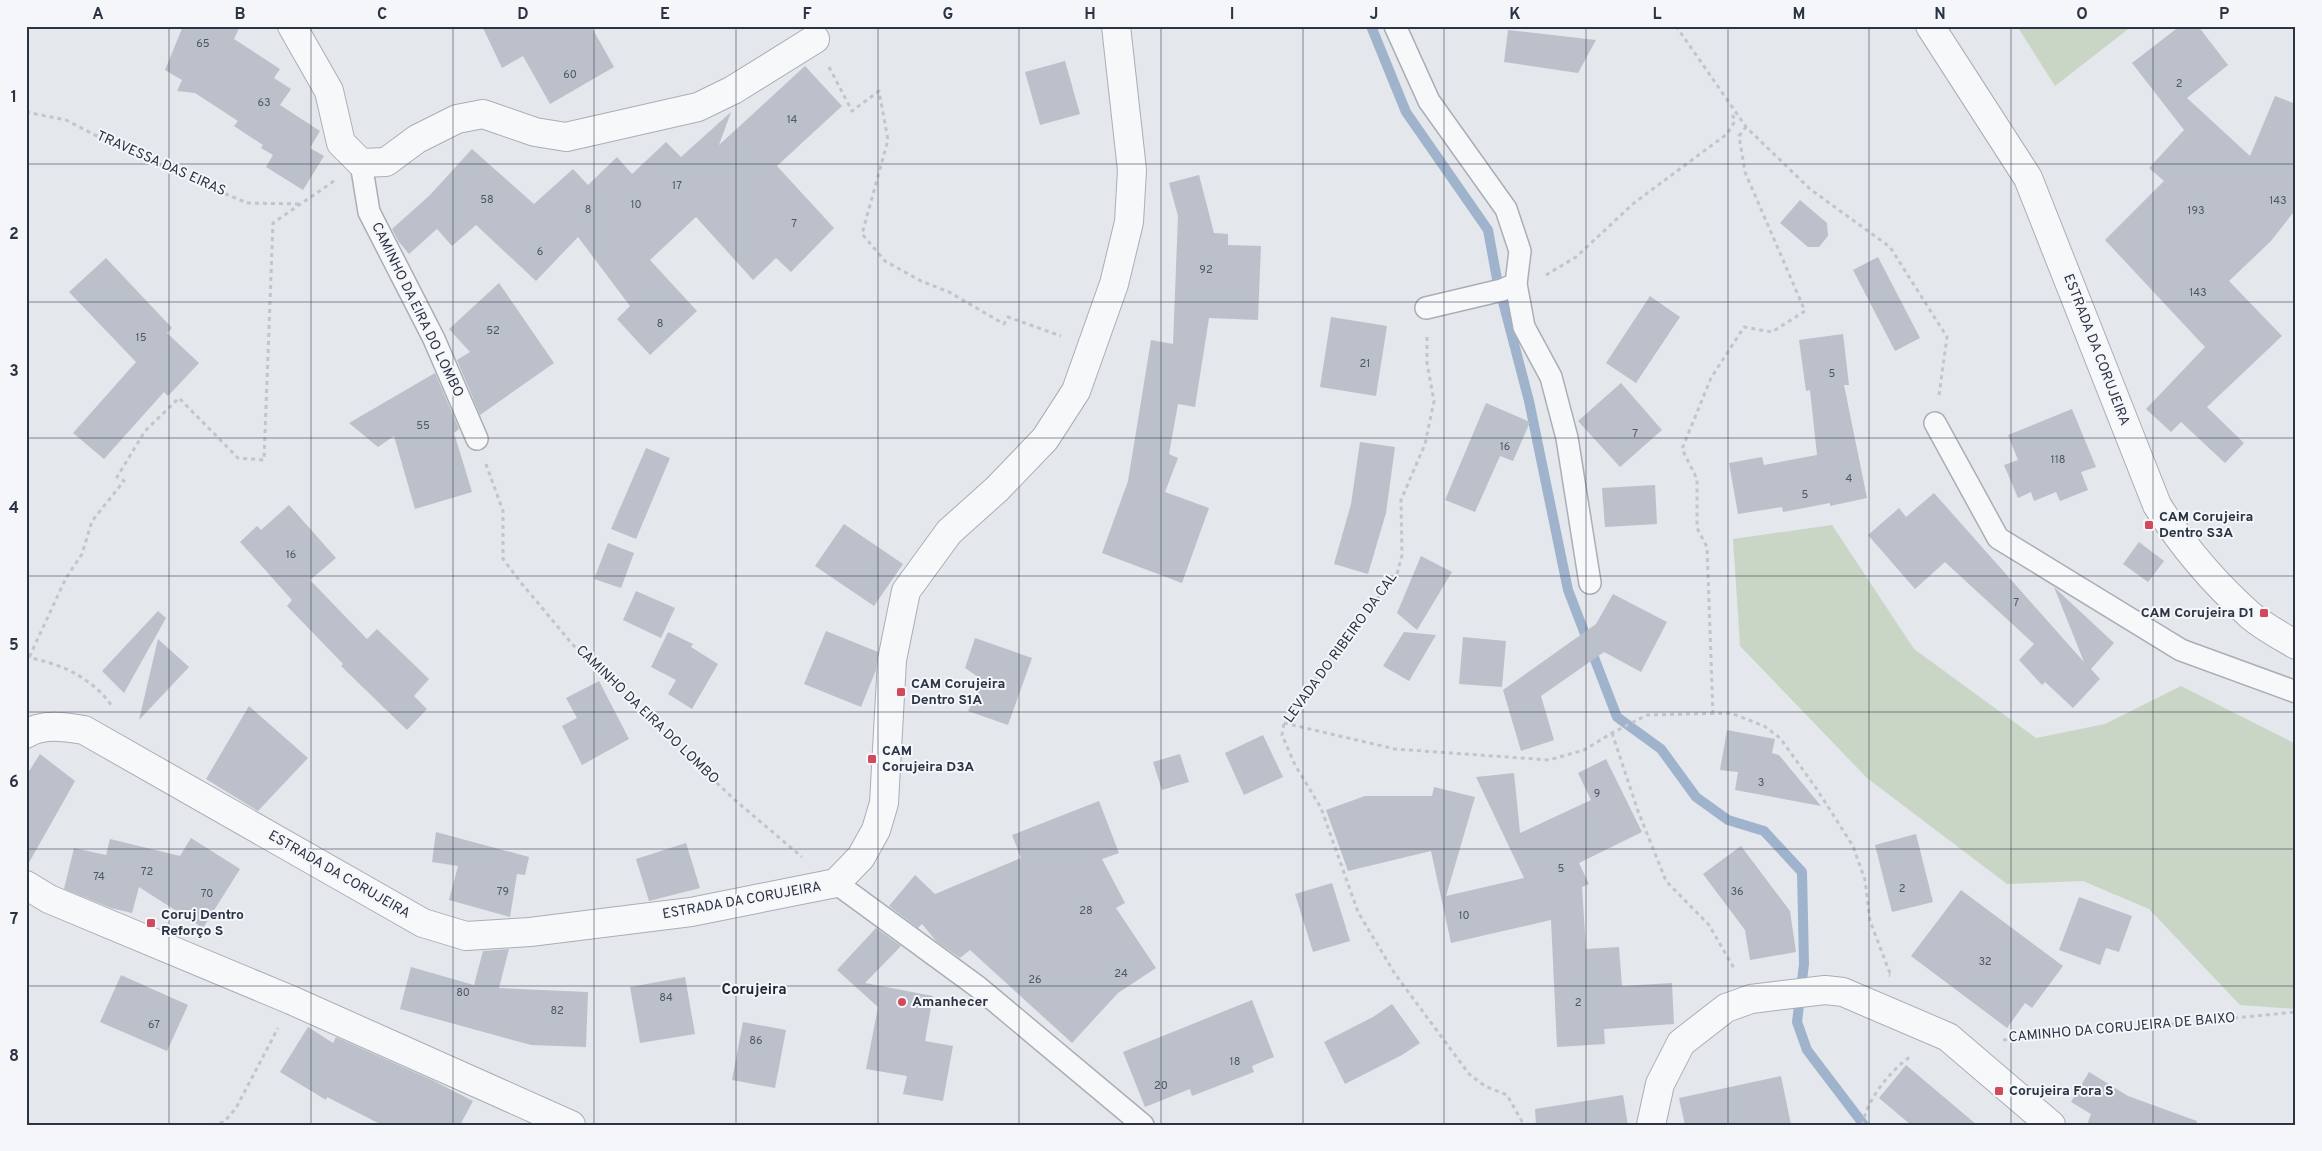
<svg xmlns="http://www.w3.org/2000/svg" width="2322" height="1151" viewBox="0 0 2322 1151" font-family="Overpass,sans-serif">
	<rect width="100%" height="100%" fill="#e4e7ec"/>
	<g fill="#c9d6c5">
		<path d="M2017 26H2132L2055 86Z"/>
		<path d="M1832 525 1914 649 2036 738 2105 724 2181 686 2296 744V1009L2240 1005 2149 909 2083 881 2007 884 1867 778 1740 646 1733 539Z"/>
	</g>
	<g fill="none" stroke-linecap="round" stroke-linejoin="round">
		<path stroke="#9fb4cc" stroke-width="10" d="M1371 26 1406 112 1488 230 1497 279 1529 401 1568 590 1617 717 1661 749 1696 797 1728 820 1764 831 1802 872 1804 964 1797 1022 1807 1050 1864 1125"/>
	</g>
	<g fill="#bbc0ca">
		<path d="M183 26H240L234 39 280 69 274 78 291 89 280 105 320 131 310 148 324 156 303 190 266 167 273 155 261 148 263 145 234 126 238 121 195 93 177 91 182 80 165 70Z"/>
		<path d="M482 26H591L614 67 550 104 523 56 502 68Z"/>
		<path d="M2180 26H2198L2228 65 2187 98 2250 156 2275 96 2296 104V209L2271 241 2229 281 2282 336 2207 407 2244 443 2225 463 2181 422 2171 432 2146 409 2205 347 2105 240 2164 181 2149 168 2184 130 2132 63Z"/>
		<path d="M1508 30 1596 40 1578 73 1504 62Z"/>
		<path d="M1065 61 1080 114 1040 125 1025 72Z"/>
		<path d="M805 66 842 106 777 166 834 228 791 272 776 258 753 280 696 217 650 260 697 311 650 355 617 319 630 306 578 237 536 281 476 225 452 246 437 229 409 254 399 242 392 229 430 195 472 149 534 204 573 169 588 185 617 157 632 174 666 142 681 157 731 112 719 145Z"/>
		<path d="M1199 175 1214 233 1228 234V245L1261 246 1258 320 1209 318 1195 407 1178 404 1169 454 1178 458 1165 492 1209 508 1182 583 1102 553 1128 481 1151 340 1173 344 1178 216 1169 183Z"/>
		<path d="M1800 200 1827 223 1828 236 1819 247H1808L1780 223Z"/>
		<path d="M1878 257 1920 338 1895 351 1853 270Z"/>
		<path d="M106 258 172 328 167 333 199 363 168 396 164 392 104 459 73 433 136 362 69 292Z"/>
		<path d="M499 283 554 363 480 415 457 360 470 352 449 329Z"/>
		<path d="M1650 296 1680 317 1636 383 1606 363Z"/>
		<path d="M1331 317 1387 326 1376 396 1320 387Z"/>
		<path d="M1843 334 1849 385H1844L1867 498 1830 506V503L1783 512 1782 507 1738 514 1729 463 1762 457 1764 465 1817 455 1810 390 1806 391 1799 340Z"/>
		<path d="M435 373 459 429 454 433 472 492 415 509 394 436 378 447 349 423Z"/>
		<path d="M1621 383 1662 430 1620 467 1578 421Z"/>
		<path d="M1486 403 1530 422 1513 461 1500 456 1475 512 1445 500Z"/>
		<path d="M2072 409 2096 467 2081 472 2088 490 2060 501 2056 492 2034 501 2031 492 2018 498 2004 465 2018 460 2008 435Z"/>
		<path d="M1360 442 1395 447 1386 513 1368 574 1334 564 1351 504Z"/>
		<path d="M646 448 670 458 636 539 611 529Z"/>
		<path d="M1655 485 1657 524 1605 527 1602 488Z"/>
		<path d="M1934 493 2084 662 2054 587 2114 643 2091 669 2100 679 2073 708 2045 682 2042 685 2019 660 2034 644 1945 562 1915 589 1868 535 1899 508 1906 517Z"/>
		<path d="M289 505 336 558 310 580 367 639 377 629 429 679 414 696 427 709 407 730 341 666 343 664 287 606 292 600 240 542 257 526 261 530Z"/>
		<path d="M844 524 903 564 874 606 815 566Z"/>
		<path d="M2139 542 2164 561 2148 582 2123 564Z"/>
		<path d="M608 543 634 553 621 588 594 579Z"/>
		<path d="M1421 556 1452 572 1417 630 1397 613Z"/>
		<path d="M636 591 675 608 661 638 623 620Z"/>
		<path d="M1613 594 1667 622 1641 672 1604 652 1541 696 1554 740 1521 751 1503 690 1596 624Z"/>
		<path d="M158 611 166 618 124 693 102 671Z"/>
		<path d="M826 631 878 652 876 670 861 707 804 684Z"/>
		<path d="M668 632 693 644 691 647 718 664 692 709 668 694 676 680 651 667Z"/>
		<path d="M1404 632 1436 635 1409 681 1383 666Z"/>
		<path d="M1463 637 1506 641 1502 687 1459 684Z"/>
		<path d="M975 638 1032 658 1008 725 968 711 984 681 965 668Z"/>
		<path d="M158 639 189 667 139 720Z"/>
		<path d="M599 681 629 739 582 765 562 726 577 718 566 698Z"/>
		<path d="M249 706 308 758 258 811 206 779Z"/>
		<path d="M1727 730 1775 739 1772 753 1779 755 1821 806 1735 790 1738 772 1720 770Z"/>
		<path d="M1263 735 1283 777 1244 795 1225 753Z"/>
		<path d="M40 754 75 781 26 868V776Z"/>
		<path d="M1180 754 1189 782 1162 790 1153 762Z"/>
		<path d="M1606 759 1642 832 1579 863 1589 884 1582 887 1586 949 1619 947 1622 986 1672 983 1674 1024 1604 1029 1605 1044 1557 1047 1551 920 1451 943 1431 851 1348 871 1326 810 1365 796H1432L1434 787 1475 797 1446 896 1524 878 1476 777 1514 773 1520 833 1591 800 1578 773Z"/>
		<path d="M1099 801 1119 853 1102 859 1125 903 1116 908 1156 968 1118 993 1072 1043 970 950 960 958 937 942 922 924 918 928 889 906 915 875 935 894 1021 858 1012 835Z"/>
		<path d="M436 832 529 857 525 875 517 874 510 917 449 900 458 866 432 862Z"/>
		<path d="M1916 834 1933 902 1892 912 1875 845Z"/>
		<path d="M191 838 240 869 203 928 139 887 132 913 111 908 64 889 74 848 106 855 110 839 180 856Z"/>
		<path d="M686 843 700 888 649 901 636 859Z"/>
		<path d="M1741 846 1790 911 1796 952 1750 960 1745 930 1703 874Z"/>
		<path d="M1332 883 1350 941 1313 952 1295 894Z"/>
		<path d="M1961 890 2063 966 2032 1008 2025 1003 2007 1028 1911 956Z"/>
		<path d="M2079 897 2132 916 2119 952 2106 948 2100 965 2059 950Z"/>
		<path d="M876 928 901 946 865 983 933 996 925 1041 953 1046 943 1101 903 1094 907 1076 866 1069 878 1007 837 970Z"/>
		<path d="M509 949 499 988 588 992 586 1047 531 1045 400 1009 411 967 474 985 483 951Z"/>
		<path d="M121 975 188 1005 167 1051 100 1022Z"/>
		<path d="M685 977 695 1034 640 1043 630 987Z"/>
		<path d="M1252 1000 1274 1057 1252 1066 1254 1072 1192 1096 1190 1089 1145 1107 1123 1052Z"/>
		<path d="M1392 1004 1420 1043 1402 1055 1345 1084 1324 1042 1373 1017Z"/>
		<path d="M743 1022 786 1030 775 1088 732 1080Z"/>
		<path d="M308 1027 333 1043 336 1037 432 1080 473 1101 460 1125H382L327 1097 326 1100 280 1072Z"/>
		<path d="M1906 1065 1977 1125H1911L1879 1098Z"/>
		<path d="M2089 1072 2128 1096 2197 1121 2196 1125H2087L2091 1114 2071 1102Z"/>
		<path d="M1781 1076 1791 1125H1685L1679 1098Z"/>
		<path d="M1623 1095 1628 1125H1536L1535 1109Z"/>
	</g>
	<g fill="none" stroke-linecap="round" stroke-linejoin="round">
		<g stroke="#a9aeb7" stroke-width="24">
			<g id="service">
				<path d="M1395 26 1429 101 1506 209 1520 251 1516 284 1524 327 1551 377 1567 438 1590 583"/>
				<path d="M361 163 369 212 434 339 477 439"/>
				<path d="M1426 308 1502 290 1516 284"/>
				<path d="M1935 423 1998 538 2181 650 2296 692"/>
				<path d="M836 883 978 987 1143 1125"/>
			</g>
		</g>
		<g stroke="#a9aeb7" stroke-width="30">
			<g id="minor">
				<path d="M292 26 329 91 341 143 361 163 386 162 417 139 457 119 483 114 535 132 566 137 698 107 733 90 815 39"/>
				<path d="M1930 26 2028 178 2157 505C2183 547 2214 583 2251 616 2264 627 2281 636 2296 645"/>
				<path d="M26 734C42 723 66 727 84 730L423 923 466 936 530 932 691 912 836 883 861 857 876 830 884 803 892 660 906 591 949 532 997 489 1045 439 1076 391 1114 284 1129 222 1132 170 1116 26"/>
				<path d="M26 885 49 899 291 1000 571 1125"/>
				<path d="M1651 1125 1660 1084 1681 1043 1726 1008 1751 999 1825 990 1843 992 1948 1037 2051 1125"/>
			</g>
		</g>
		<g stroke="#c2c5cb" stroke-width="3" stroke-dasharray="4 4" stroke-linecap="butt">
			<path d="M1676 26 1746 127 1810 189 1890 247 1947 337 1939 395"/>
			<path d="M829 67 852 111 879 91 888 140 862 234 885 261 921 281 949 292 1004 324 1008 317 1061 336"/>
			<path d="M26 112 66 120 126 151 247 203 299 204"/>
			<path d="M1546 275 1576 257 1634 203 1727 134 1735 121 1731 111"/>
			<path d="M1427 337V363L1434 401 1425 444 1401 500 1402 555 1397 574 1341 644 1284 723 1282 735 1295 765 1321 808 1358 912 1395 974 1469 1074 1485 1086 1507 1095 1524 1125"/>
			<path d="M486 464 503 511V559L522 584 584 658 736 801 802 857"/>
			<path d="M26 656C35 659 44 661 53 664 76 671 101 688 113 708"/>
			<path d="M26 664 66 578 82 554 92 521 124 481 117 477 145 431 179 398 238 458 264 460 273 223 334 181"/>
			<path d="M1713 714 1707 547 1697 528V479L1682 449 1711 378 1744 327 1772 332 1805 311 1745 172 1739 136 1746 127"/>
			<path d="M1284 723 1395 749 1549 760 1584 750 1612 733 1647 715 1731 713 1764 726 1780 738 1816 788 1853 846 1865 880 1870 921 1891 976 1889 975"/>
			<path d="M1612 733 1638 811 1666 881 1709 925 1735 970"/>
			<path d="M2003 1040 2296 1012"/>
			<path d="M26 1123 33 1125"/>
			<path d="M212 1125 224 1122 236 1108 278 1028"/>
			<path d="M1862 1125C1868 1098 1889 1072 1911 1056"/>
		</g>
		<use href="#service" stroke="#f7f8fa" stroke-width="21"/>
		<use href="#minor" stroke="#f7f8fa" stroke-width="28"/>
	</g>
	<path fill="none" stroke="#2b3445" stroke-width="1" stroke-opacity="0.55" d="M169 26V1125M311 26V1125M453 26V1125M594 26V1125M736 26V1125M878 26V1125M1019 26V1125M1161 26V1125M1303 26V1125M1444 26V1125M1586 26V1125M1728 26V1125M1869 26V1125M2011 26V1125M2153 26V1125M26 164H2296M26 302H2296M26 438H2296M26 576H2296M26 712H2296M26 849H2296M26 986H2296"/>
	<g fill="#d1495b" stroke="#f4f6f9" stroke-width="2">
		<rect x="2144" y="520" width="10" height="10" rx="2.5"/>
		<rect x="2259" y="608" width="10" height="10" rx="2.5"/>
		<rect x="896" y="687" width="10" height="10" rx="2.5"/>
		<rect x="867" y="754" width="10" height="10" rx="2.5"/>
		<rect x="146" y="918" width="10" height="10" rx="2.5"/>
		<circle cx="902" cy="1002" r="5"/>
		<rect x="1994" y="1086" width="10" height="10" rx="2.5"/>
	</g>
	<g text-anchor="middle" dominant-baseline="central" stroke-width="4" stroke-linejoin="round" paint-order="stroke">
		<g font-size="11" fill="#4f5766">
			<text x="203" y="44">65</text>
			<text x="570" y="75">60</text>
			<text x="2179" y="84">2</text>
			<text x="264" y="103">63</text>
			<text x="792" y="120">14</text>
			<text x="677" y="186">17</text>
			<text x="487" y="200">58</text>
			<text x="2278" y="201">143</text>
			<text x="636" y="205">10</text>
			<text x="588" y="210">8</text>
			<text x="2196" y="211">193</text>
			<text x="794" y="224">7</text>
			<text x="540" y="252">6</text>
			<text x="1206" y="270">92</text>
			<text x="2198" y="293">143</text>
			<text x="660" y="324">8</text>
			<text x="493" y="331">52</text>
			<text x="141" y="338">15</text>
			<text x="1365" y="364">21</text>
			<text x="1832" y="374">5</text>
			<text x="423" y="426">55</text>
			<text x="1635" y="434">7</text>
			<text x="1505" y="447">16</text>
			<text x="2058" y="460">118</text>
			<text x="1849" y="479">4</text>
			<text x="1805" y="495">5</text>
			<text x="291" y="555">16</text>
			<text x="2016" y="603">7</text>
			<text x="1761" y="783">3</text>
			<text x="1597" y="794">9</text>
			<text x="1561" y="869">5</text>
			<text x="147" y="872">72</text>
			<text x="99" y="877">74</text>
			<text x="1902" y="889">2</text>
			<text x="503" y="892">79</text>
			<text x="1737" y="892">36</text>
			<text x="207" y="894">70</text>
			<text x="1086" y="911">28</text>
			<text x="1464" y="916">10</text>
			<text x="1985" y="962">32</text>
			<text x="1121" y="974">24</text>
			<text x="1035" y="980">26</text>
			<text x="463" y="993">80</text>
			<text x="666" y="998">84</text>
			<text x="1578" y="1003">2</text>
			<text x="557" y="1011">82</text>
			<text x="154" y="1025">67</text>
			<text x="756" y="1041">86</text>
			<text x="1235" y="1062">18</text>
			<text x="1161" y="1086">20</text>
		</g>
		<g font-size="14" fill="#2b3445" stroke="#f4f6f9">
			<text transform="translate(161 164) rotate(24)">TRAVESSA DAS EIRAS</text>
			<text transform="translate(417 310) rotate(64)">CAMINHO DA EIRA DO LOMBO</text>
			<text transform="translate(2096 350) rotate(69)">ESTRADA DA CORUJEIRA</text>
			<text transform="translate(1341 648) rotate(-54)">LEVADA DO RIBEIRO DA CAL</text>
			<text transform="translate(647 715) rotate(44)">CAMINHO DA EIRA DO LOMBO</text>
			<text transform="translate(339 875) rotate(30)">ESTRADA DA CORUJEIRA</text>
			<text transform="translate(742 901) rotate(-10)">ESTRADA DA CORUJEIRA</text>
			<text transform="translate(2122 1028) rotate(-5)">CAMINHO DA CORUJEIRA DE BAIXO</text>
		</g>
		<g font-size="14" font-weight="bold" fill="#2b3445" stroke="#f4f6f9" text-anchor="start">
			<text x="2159" y="517">CAM Corujeira<tspan x="2159" dy="16">Dentro S3A</tspan></text>
			<text x="2254" y="613" text-anchor="end">CAM Corujeira D1</text>
			<text x="911" y="684">CAM Corujeira<tspan x="911" dy="16">Dentro S1A</tspan></text>
			<text x="882" y="751">CAM<tspan x="882" dy="16">Corujeira D3A</tspan></text>
			<text x="161" y="915">Coruj Dentro<tspan x="161" dy="16">Reforço S</tspan></text>
			<text x="912" y="1002">Amanhecer</text>
			<text x="2009" y="1091">Corujeira Fora S</text>
		</g>
		<g font-size="15" font-weight="bold" fill="#1d2536" stroke="#f4f6f9">
			<text x="754" y="990">Corujeira</text>
		</g>
	</g>
	<rect width="2322" height="1151" fill="none" stroke="#f4f6f9" stroke-width="55"/>
	<rect x="28" y="28" width="2266" height="1096" fill="none" stroke="#2b3445" stroke-width="2"/>
	<g font-size="16" text-anchor="middle" font-weight="bold" fill="#2b3445">
		<text x="98" y="19">A</text>
		<text x="240" y="19">B</text>
		<text x="382" y="19">C</text>
		<text x="523" y="19">D</text>
		<text x="665" y="19">E</text>
		<text x="807" y="19">F</text>
		<text x="948" y="19">G</text>
		<text x="1090" y="19">H</text>
		<text x="1232" y="19">I</text>
		<text x="1374" y="19">J</text>
		<text x="1515" y="19">K</text>
		<text x="1657" y="19">L</text>
		<text x="1799" y="19">M</text>
		<text x="1940" y="19">N</text>
		<text x="2082" y="19">O</text>
		<text x="2224" y="19">P</text>
		<text x="14" y="102">1</text>
		<text x="14" y="239">2</text>
		<text x="14" y="376">3</text>
		<text x="14" y="513">4</text>
		<text x="14" y="650">5</text>
		<text x="14" y="787">6</text>
		<text x="14" y="924">7</text>
		<text x="14" y="1061">8</text>
	</g>
</svg>
